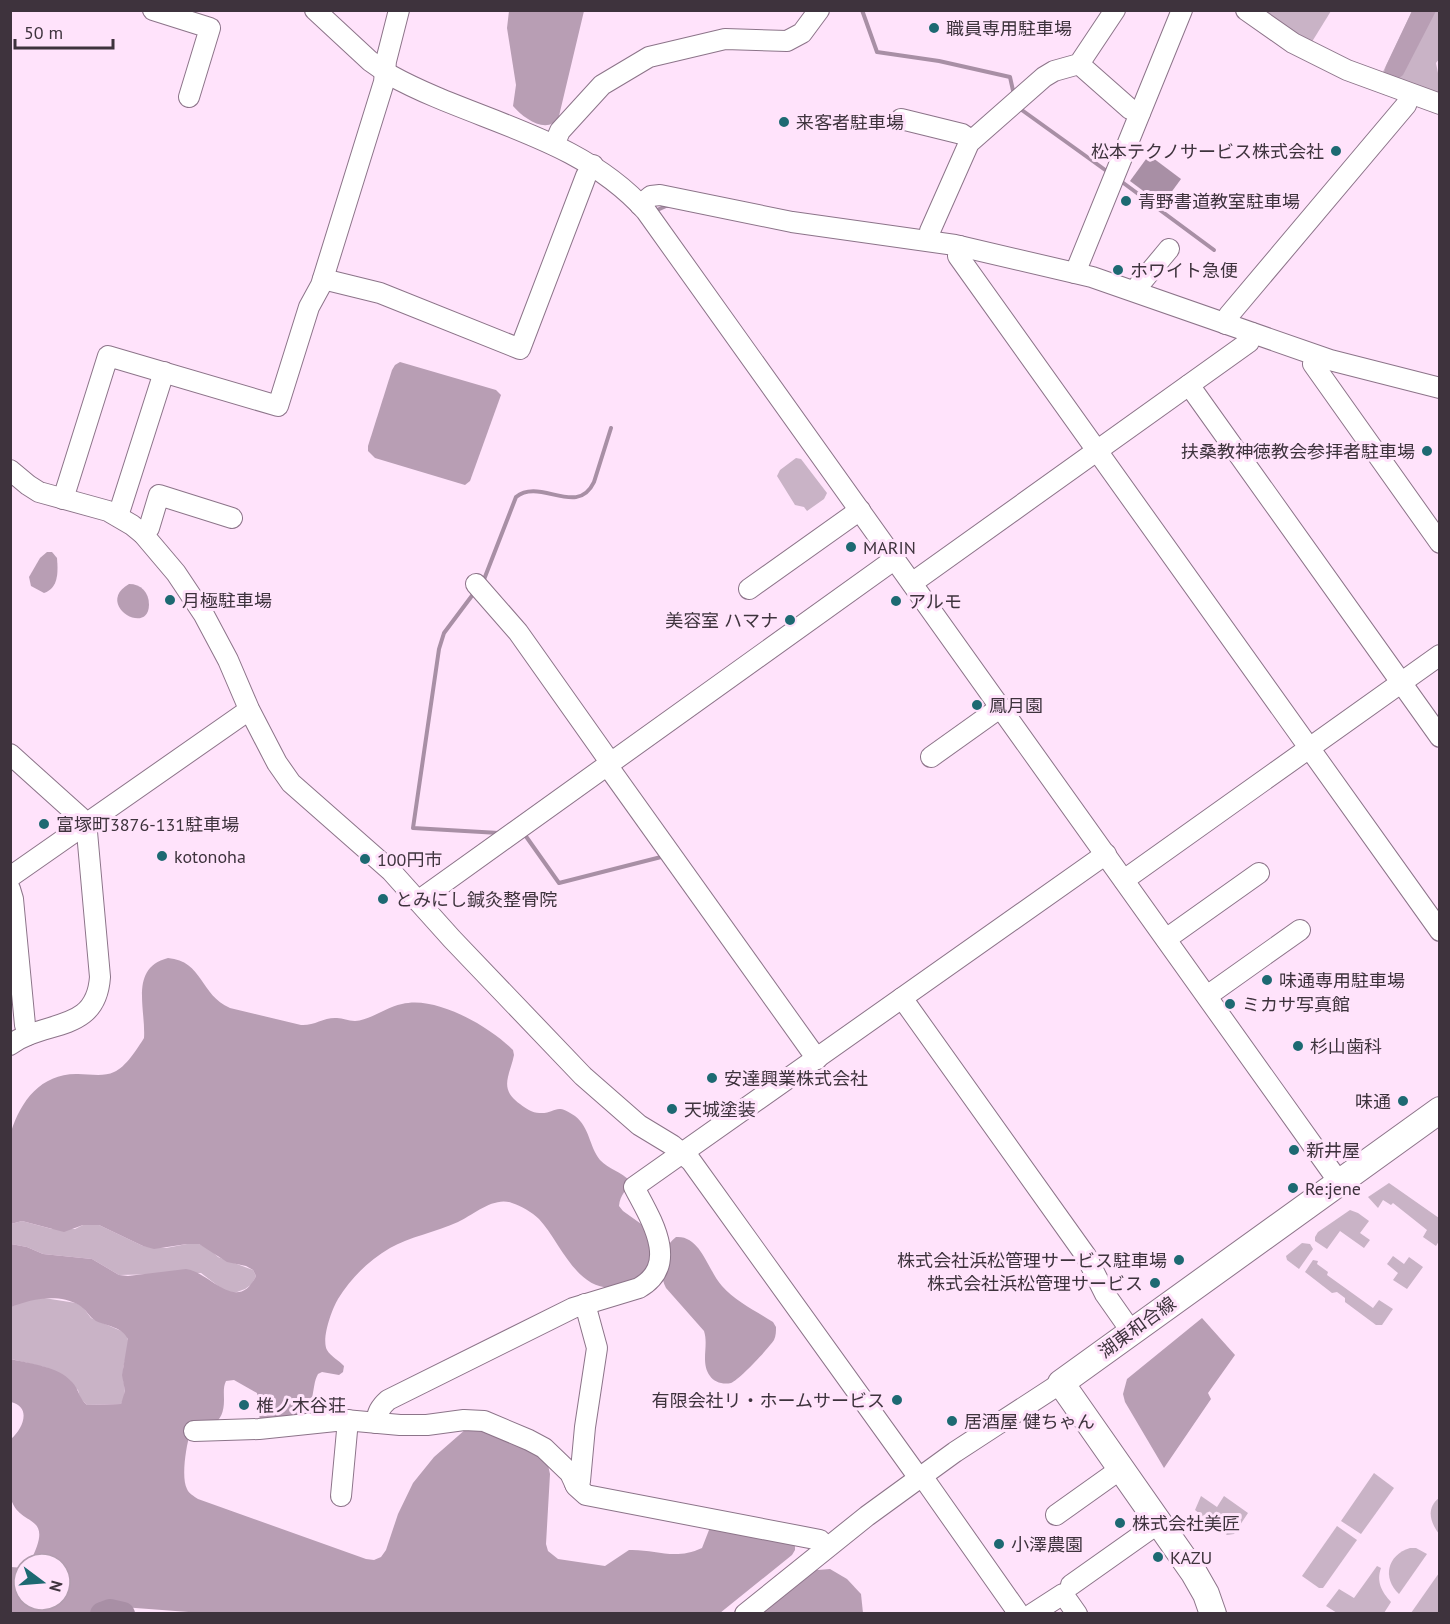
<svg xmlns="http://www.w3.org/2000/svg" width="1450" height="1624" viewBox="0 0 1450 1624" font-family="'PT Sans','Noto Sans JP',sans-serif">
	<rect width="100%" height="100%" fill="#ffe3fb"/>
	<g fill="#c9b3c6">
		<path d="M1257 11H1331L1310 45Z"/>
		<path d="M1412 11H1439V59L1436 63 1439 78V98L1380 78Z"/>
		<path d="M796 458 801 459 827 493 824 499 807 511 804 507 795 505 777 476 780 470Z"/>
		<path d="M1389 1183 1439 1218V1241L1436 1246 1423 1237 1427 1230 1393 1203 1391 1205 1383 1200 1378 1208 1368 1197Z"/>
		<path d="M1350 1210 1358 1213 1369 1221 1360 1233 1370 1240 1364 1248 1340 1231 1327 1249 1315 1241V1237L1318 1232Z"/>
		<path d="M22 1221 52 1229H75L83 1225H99L143 1246 166 1248 187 1244H199L210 1249 218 1257 253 1270 256 1276 252 1284 245 1289 237 1292H226L201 1273 119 1275 92 1259 43 1254 27 1247 11 1244V1224Z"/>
		<path d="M1302 1243 1310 1244 1313 1249 1299 1269 1287 1260 1286 1256Z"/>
		<path d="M1393 1256 1404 1264 1409 1257 1423 1267 1407 1289 1393 1280 1398 1273 1387 1264Z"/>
		<path d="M1313 1260 1318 1261 1317 1264 1328 1272 1327 1275 1373 1308 1379 1300 1393 1309 1382 1325H1376L1345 1302V1298L1337 1292 1332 1293 1305 1272Z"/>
		<path d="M44 1298 76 1303 82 1306 91 1318 126 1333C132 1346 124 1359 123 1371 122 1384 129 1390 121 1404L87 1405 80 1398 78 1390 48 1368 11 1359 10 1307 27 1300Z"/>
		<path d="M1374 1473 1394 1488 1361 1534 1341 1521Z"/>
		<path d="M1201 1496 1217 1507 1224 1496 1248 1513 1234 1534 1227 1535 1195 1510Z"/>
		<path d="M1439 1498V1534C1430 1522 1426 1508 1439 1498Z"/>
		<path d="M1337 1526 1357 1540 1323 1588H1319L1302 1576Z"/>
		<path d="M1410 1548H1416L1427 1554 1399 1594C1382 1578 1387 1555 1410 1548Z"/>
		<path d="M1377 1566 1381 1568C1376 1582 1382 1592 1391 1602L1384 1613H1337L1326 1606 1339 1589 1354 1598Z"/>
		<path d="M1439 1573V1613H1411Z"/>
	</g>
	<g fill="#b89eb4">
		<path d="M509 11H584L559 116C549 136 524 119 513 106L516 85 507 28Z"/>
		<path d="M1412 11H1436L1403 75 1398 79H1387L1384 73 1386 66Z"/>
		<path d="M400 362 496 390 501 395 470 481 465 485 375 458 368 451V446L392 370 395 365Z"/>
		<path d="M47 552H52L57 558C58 571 59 588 44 593L31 586 29 577 40 558Z"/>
		<path d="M129 584C141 584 149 592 149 605 148 637 94 604 129 584Z"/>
		<path d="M168 958C203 961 200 995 230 1008L301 1025C314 1026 324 1017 337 1018 343 1018 348 1021 355 1021 371 1020 386 1007 402 1004 436 995 490 1027 513 1050L514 1055C510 1075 498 1089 520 1104 525 1108 534 1114 541 1113 557 1113 555 1102 575 1116 590 1128 589 1146 600 1160 608 1169 622 1172 630 1181 627 1191 620 1194 619 1206L623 1211 651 1231V1274C640 1278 628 1286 617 1287 577 1294 560 1241 539 1219 532 1212 521 1206 512 1203 494 1196 473 1215 458 1222 436 1232 409 1237 390 1248 369 1260 351 1278 338 1299 332 1309 321 1339 327 1350 331 1357 339 1360 344 1366L343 1372 339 1375 322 1372 318 1374C314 1381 314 1390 312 1398 305 1425 283 1420 260 1422L257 1393 234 1380 226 1381C223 1387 224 1394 224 1400 224 1425 210 1426 190 1434 186 1446 181 1478 187 1489 189 1494 194 1496 198 1499L366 1559 374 1560 381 1557 386 1550 398 1514 413 1483 434 1457 466 1429H482L533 1450 548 1465 550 1474 546 1544 548 1551 558 1559 605 1566 629 1550C656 1549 674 1561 702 1548L709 1530 712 1528 790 1542 795 1545V1550L792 1555 720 1613 215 1614 109 1606 94 1613H11V1567L24 1568V1600H60V1564H29C57 1511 20 1529 11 1499V1439C23 1429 32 1407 11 1402V1359C30 1364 58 1366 72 1382 79 1389 79 1399 87 1405L121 1404 125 1391 122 1375 128 1339C122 1327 107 1326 96 1321 89 1317 86 1309 79 1305 58 1293 31 1299 11 1307V1244L27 1247 43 1254 92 1259 119 1275 128 1276 186 1269C210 1272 237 1315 256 1276L253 1270 246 1266 227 1262 199 1244H187L154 1249 143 1246 99 1225H83L64 1232 22 1221 11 1224C11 1203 11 1181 11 1160 11 1151 9 1141 11 1132 21 1100 42 1073 78 1074 89 1074 104 1077 114 1072 126 1067 137 1049 144 1038 146 1009 129 968 168 958Z"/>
		<path d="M676 1237C701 1235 708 1271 722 1286 735 1301 756 1311 773 1322L776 1327C776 1331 776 1336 774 1340 768 1349 739 1380 731 1383 723 1385 714 1382 710 1376 700 1363 709 1346 704 1331L666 1288C658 1273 661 1248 676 1237Z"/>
		<path d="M1202 1318 1235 1355 1208 1393 1211 1399 1164 1468 1125 1402 1123 1394 1127 1379Z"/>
		<path d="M830 1569 847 1579 861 1594 863 1613 756 1614 805 1571Z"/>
	</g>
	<path fill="#a88fa5" d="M1149 155 1181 179 1162 205 1130 181Z"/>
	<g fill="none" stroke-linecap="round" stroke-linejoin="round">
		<g stroke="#a88fa5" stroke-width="4">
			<path d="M862 10 877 52 939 61 1010 77 1014 95"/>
			<path d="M1019 108 1108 172"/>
			<path d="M1118 179 1214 250"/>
			<path d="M655 211 666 206H670"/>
			<path d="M483 582 516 497C540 477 577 518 594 482L611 428"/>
			<path d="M474 593 444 633 439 649 413 828 499 833"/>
			<path d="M525 835 559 883 665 856"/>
		</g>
		<path stroke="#a88fa5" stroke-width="24" d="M102 1614 110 1611 123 1614"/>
		<g stroke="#8c7489" stroke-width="22">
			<g id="minor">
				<path d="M153 10 210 28 189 97"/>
				<path d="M315 10 370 61 390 75C475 122 578 135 646 211L1339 1182"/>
				<path d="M1246 10 1293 43 1347 70 1440 104"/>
				<path d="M1079 64 1130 109 1140 113"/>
				<path d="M901 119 962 134 971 140"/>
				<path d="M554 145 560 131 602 85 649 57 725 39 787 41 802 33 819 10"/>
				<path d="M640 205 651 196 660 195 792 222 955 245 1092 277 1330 360 1440 388"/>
				<path d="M929 241 930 231 969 143 1044 77 1054 71 1079 64 1115 10"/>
				<path d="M960 246 958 256 1440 931"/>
				<path d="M1075 273 1182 10"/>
				<path d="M323 279 380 293 520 349 586 176 593 165"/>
				<path d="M1137 292 1139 285 1169 249"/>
				<path d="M1226 324 1229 315 1406 105 1410 95"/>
				<path d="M1316 356 1313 364 1440 543"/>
				<path d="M1189 385 1440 737"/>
				<path d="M10 470 28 485 39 492 108 511 132 525 143 534 176 573 204 615 228 660 249 709 277 763 291 783 391 871 452 939 583 1076 639 1125 672 1145 691 1161 919 1478"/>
				<path d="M63 499 108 356 278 406 309 307 321 285 384 82 386 61 399 10"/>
				<path d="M118 516 164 372"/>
				<path d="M143 534 149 528 159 495 232 518"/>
				<path d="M912 583 1249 342 1252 333"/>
				<path d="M476 584 518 632 610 762"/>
				<path d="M749 589 860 510"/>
				<path d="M10 754 80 817 87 832 100 977C96 1034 45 1019 10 1045"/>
				<path d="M931 757 1001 707"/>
				<path d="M607 765 817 1059"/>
				<path d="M10 877 249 710"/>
				<path d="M1124 880 1440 655"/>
				<path d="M10 889 13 899 25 1025 28 1035"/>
				<path d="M418 901 895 559"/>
				<path d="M1166 939 1259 873"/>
				<path d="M1207 996 1300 930"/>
				<path d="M902 998 1086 1256 1105 1294 1131 1331"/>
				<path d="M376 1423C377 1413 380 1407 388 1400L573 1308 639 1288C681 1264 650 1218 634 1187L1106 854"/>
				<path d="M194 1431 259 1429 345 1420 400 1425H427L464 1420 484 1421 529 1440 544 1448 570 1473 576 1486 586 1495 820 1540 826 1548"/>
				<path d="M922 1476 1019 1614"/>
				<path d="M575 1484 580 1481 585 1427 597 1348 585 1304"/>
				<path d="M341 1496 348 1420"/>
				<path d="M1056 1515 1122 1468"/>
				<path d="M1071 1585 1160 1522"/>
				<path d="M745 1614 867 1516 955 1452 1061 1383"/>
				<path d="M1032 1614 1063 1594 1077 1614"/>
			</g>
		</g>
		<g stroke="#8c7489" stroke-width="28">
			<path id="major" d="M1213 1614 1206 1594 1194 1573 1061 1383 1440 1110"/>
		</g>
		<use href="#minor" stroke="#fff" stroke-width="20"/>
		<use href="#major" stroke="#fff" stroke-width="26"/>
	</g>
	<g fill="#1d6972" stroke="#ffe3fb" stroke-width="2">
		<circle cx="934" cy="28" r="6"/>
		<circle cx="784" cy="122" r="6"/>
		<circle cx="1336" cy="151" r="6"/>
		<circle cx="1126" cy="201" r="6"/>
		<circle cx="1118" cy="270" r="6"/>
		<circle cx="1427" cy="451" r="6"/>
		<circle cx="851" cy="547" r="6"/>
		<circle cx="170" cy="600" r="6"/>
		<circle cx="896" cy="601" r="6"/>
		<circle cx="790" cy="620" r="6"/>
		<circle cx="977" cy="705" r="6"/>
		<circle cx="44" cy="824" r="6"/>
		<circle cx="162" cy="856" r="6"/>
		<circle cx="365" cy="859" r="6"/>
		<circle cx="383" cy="899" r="6"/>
		<circle cx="1267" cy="980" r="6"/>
		<circle cx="1230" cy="1004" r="6"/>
		<circle cx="1298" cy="1046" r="6"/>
		<circle cx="712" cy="1078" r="6"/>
		<circle cx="1403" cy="1101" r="6"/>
		<circle cx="672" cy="1109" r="6"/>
		<circle cx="1294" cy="1150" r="6"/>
		<circle cx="1293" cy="1188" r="6"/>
		<circle cx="1179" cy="1260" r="6"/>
		<circle cx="1155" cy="1283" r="6"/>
		<circle cx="897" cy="1400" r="6"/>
		<circle cx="244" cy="1405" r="6"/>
		<circle cx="952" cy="1421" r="6"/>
		<circle cx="1120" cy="1523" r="6"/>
		<circle cx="999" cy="1544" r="6"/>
		<circle cx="1158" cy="1557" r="6"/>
	</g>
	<g text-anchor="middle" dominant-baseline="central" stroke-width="6" stroke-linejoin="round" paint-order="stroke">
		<g font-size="18" fill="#3e333d" stroke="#ffe3fb" text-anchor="start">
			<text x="946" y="28">職員専用駐車場</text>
			<text x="796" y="122">来客者駐車場</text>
			<text x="1324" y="151" text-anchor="end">松本テクノサービス株式会社</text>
			<text x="1138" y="201">青野書道教室駐車場</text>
			<text x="1130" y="270">ホワイト急便</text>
			<text x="1415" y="451" text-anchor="end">扶桑教神徳教会参拝者駐車場</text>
			<text x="863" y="547">MARIN</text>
			<text x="182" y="600">月極駐車場</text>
			<text x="908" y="601">アルモ</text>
			<text x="778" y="620" text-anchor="end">美容室 ハマナ</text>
			<text x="989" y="705">鳳月園</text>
			<text x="56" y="824">富塚町3876-131駐車場</text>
			<text x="174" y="856">kotonoha</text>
			<text x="377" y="859">100円市</text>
			<text x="395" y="899">とみにし鍼灸整骨院</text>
			<text x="1279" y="980">味通専用駐車場</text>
			<text x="1242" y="1004">ミカサ写真館</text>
			<text x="1310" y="1046">杉山歯科</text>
			<text x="724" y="1078">安達興業株式会社</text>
			<text x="1391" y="1101" text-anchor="end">味通</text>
			<text x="684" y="1109">天城塗装</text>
			<text x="1306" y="1150">新井屋</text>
			<text x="1305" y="1188">Re:jene</text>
			<text x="1167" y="1260" text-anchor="end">株式会社浜松管理サービス駐車場</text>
			<text x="1143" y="1283" text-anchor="end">株式会社浜松管理サービス</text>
			<text x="885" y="1400" text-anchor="end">有限会社リ・ホームサービス</text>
			<text x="256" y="1405">椎ノ木谷荘</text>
			<text x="964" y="1421">居酒屋 健ちゃん</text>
			<text x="1132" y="1523">株式会社美匠</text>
			<text x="1011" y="1544">小澤農園</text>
			<text x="1170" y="1557">KAZU</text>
		</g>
		<g font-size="18" fill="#3e333d" stroke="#ffe3fb">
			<text transform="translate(1137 1327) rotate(-36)">湖東和合線</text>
		</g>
	</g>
	<rect width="1450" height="1624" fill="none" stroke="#3e333d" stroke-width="24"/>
	<g transform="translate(42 1582) rotate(106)"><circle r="28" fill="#ffe3fb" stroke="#b29daf" stroke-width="1.5"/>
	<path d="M0-4.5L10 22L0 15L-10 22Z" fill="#1d6972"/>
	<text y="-9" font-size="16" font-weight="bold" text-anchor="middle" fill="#3e333d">N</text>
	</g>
	<path d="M15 39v9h98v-9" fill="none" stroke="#3e333d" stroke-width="3"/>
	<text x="24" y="39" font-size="18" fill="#3e333d" stroke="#ffe3fb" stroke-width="4.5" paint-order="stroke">50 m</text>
</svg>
